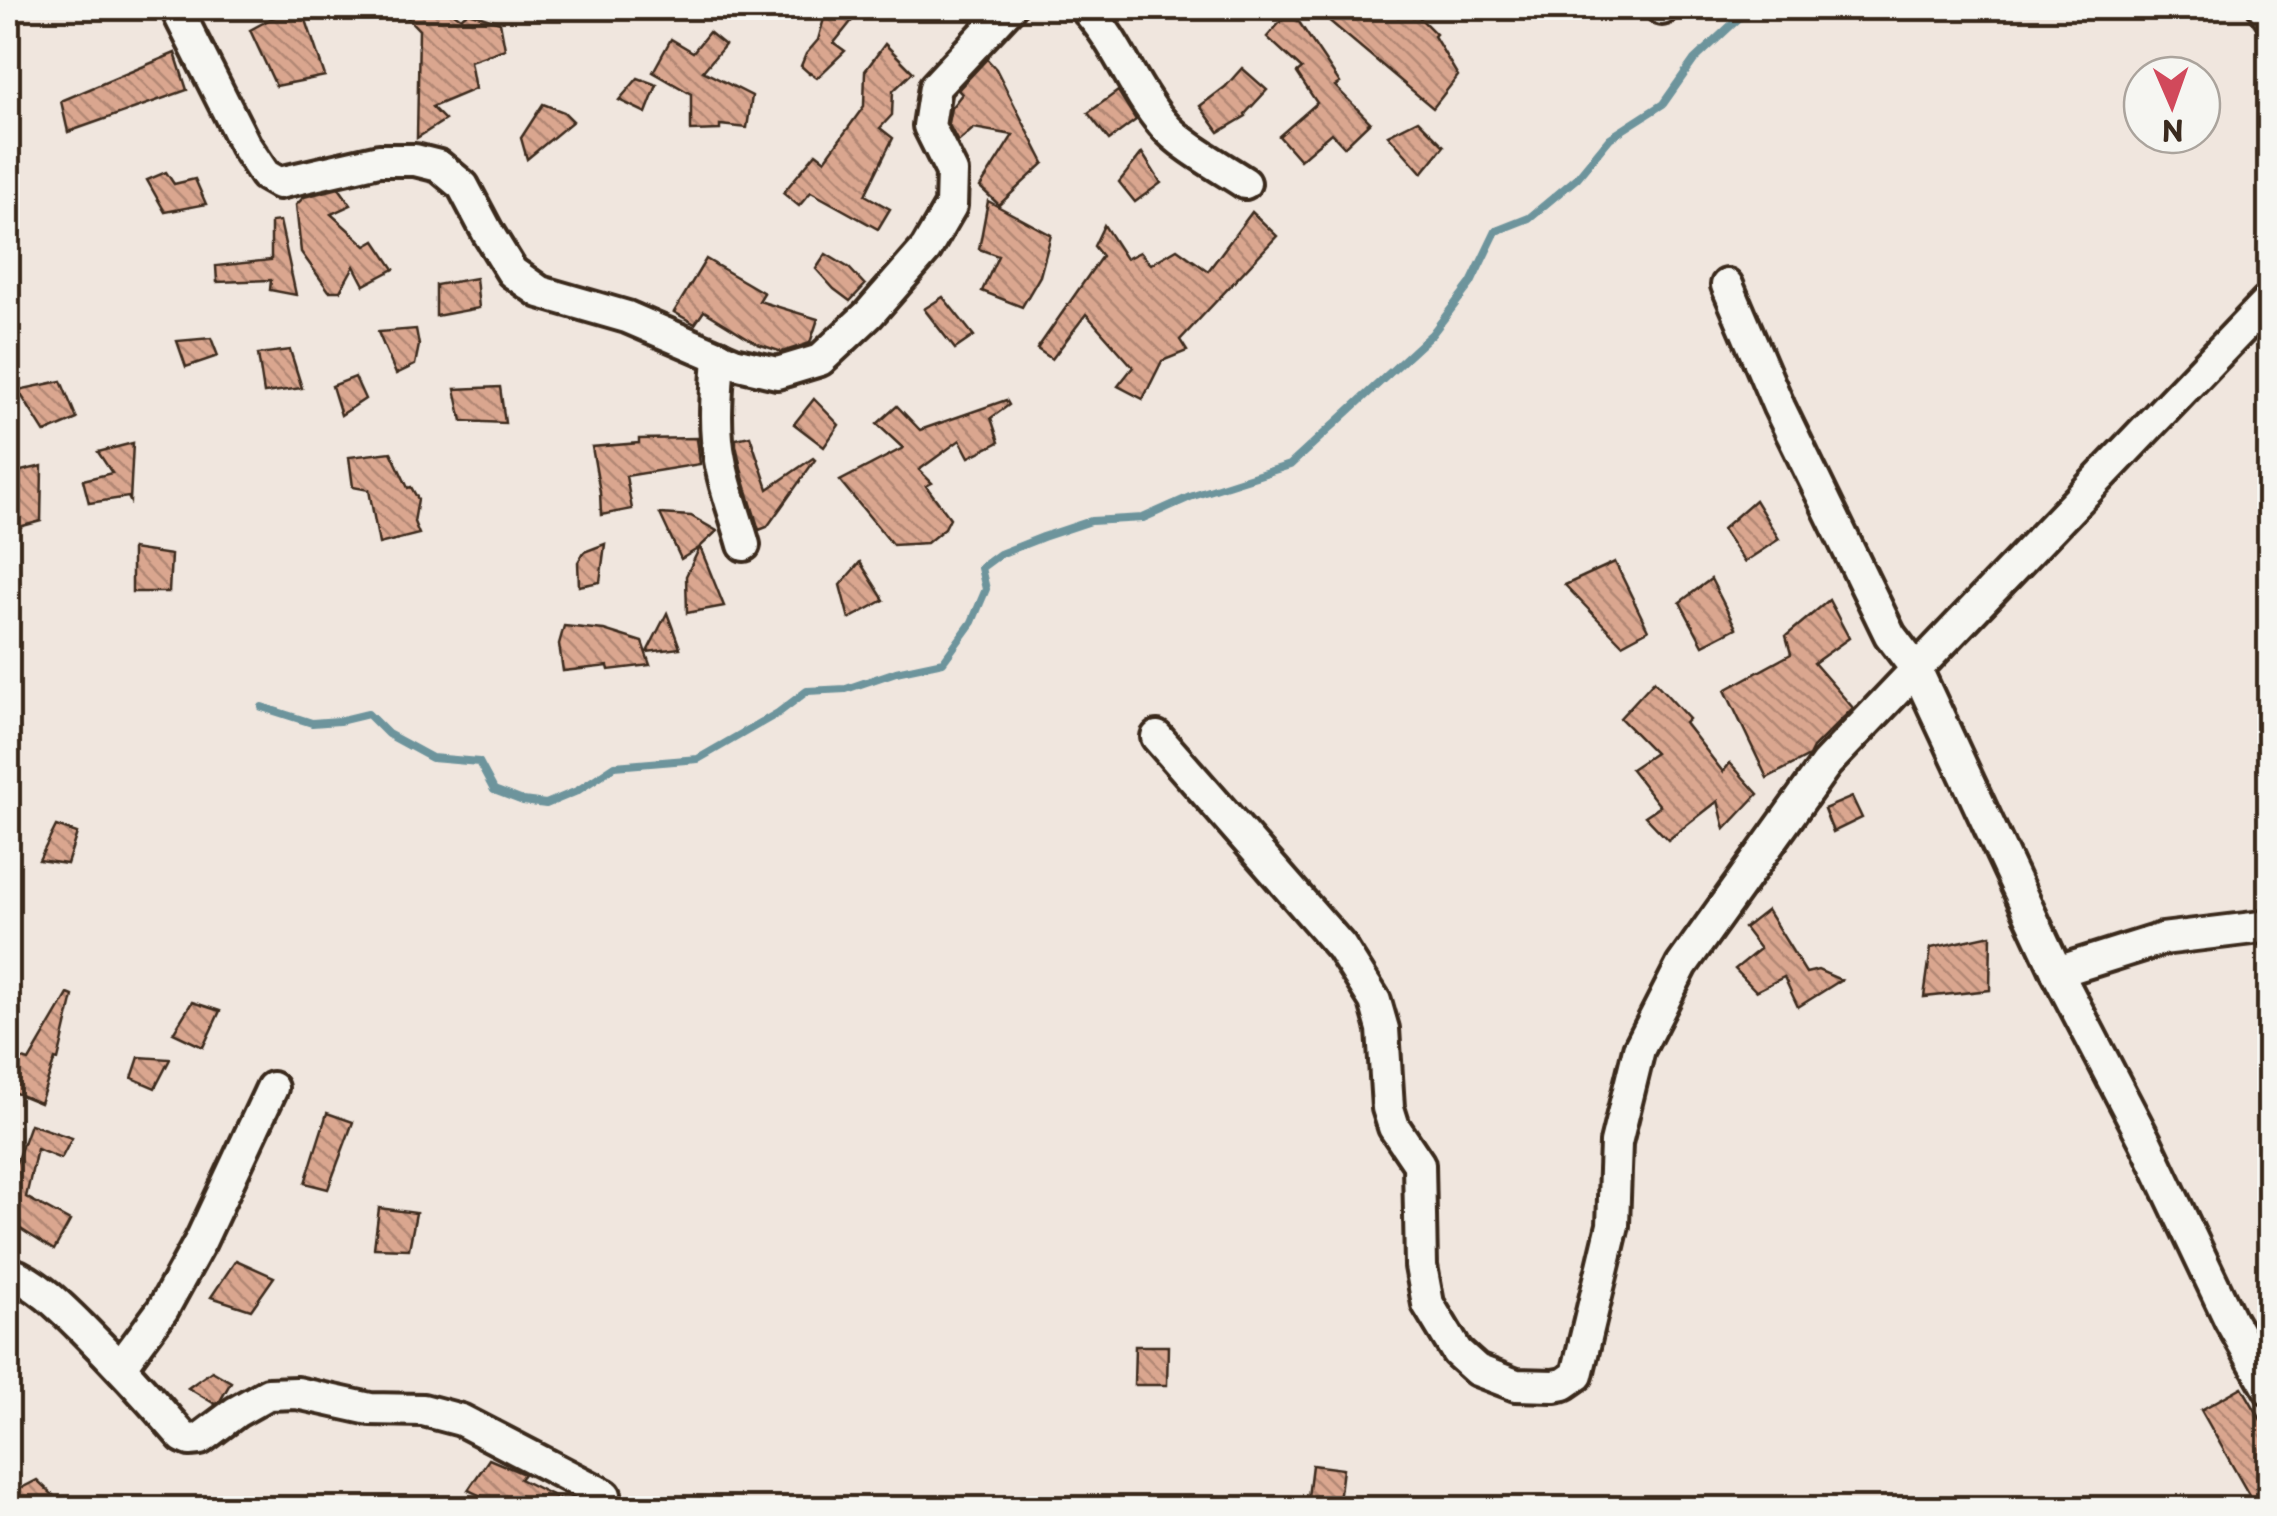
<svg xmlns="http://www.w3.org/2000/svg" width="2277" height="1516" viewBox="0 0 2277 1516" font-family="'Playpen Sans',sans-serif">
	<defs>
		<pattern id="building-back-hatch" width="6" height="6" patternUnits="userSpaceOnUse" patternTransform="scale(2.5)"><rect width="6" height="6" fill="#daa68f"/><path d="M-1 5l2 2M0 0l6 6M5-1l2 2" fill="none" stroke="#b28774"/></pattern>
	</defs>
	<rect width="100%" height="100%" fill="#f0e6de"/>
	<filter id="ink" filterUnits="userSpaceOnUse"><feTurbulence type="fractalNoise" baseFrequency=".01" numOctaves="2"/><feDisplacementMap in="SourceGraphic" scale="20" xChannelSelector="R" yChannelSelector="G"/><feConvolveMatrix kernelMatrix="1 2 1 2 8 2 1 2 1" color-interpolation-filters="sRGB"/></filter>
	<g filter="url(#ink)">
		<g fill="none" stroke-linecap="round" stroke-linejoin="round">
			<path stroke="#6d949c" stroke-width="8" d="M262 707 312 723 339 721 368 714 388 734 432 758 479 762 494 790 523 801 546 804 577 791 615 766 698 759 778 713 807 691 846 689 896 672 943 662 972 622 986 589 981 568 1000 554 1043 537 1091 521 1143 518 1190 497 1290 465 1432 334 1471 283 1496 231 1529 218 1577 178 1610 138 1663 104 1694 60 1740 17 1742 8"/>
		</g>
		<g fill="url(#building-back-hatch)" stroke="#3b2a1e" stroke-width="2.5">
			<path d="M291 8H302L325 76 276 86 250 30Z"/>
			<path d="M398 8H447L461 18 468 12 500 22 505 49 470 61 475 89 432 107 445 120 417 138 419 30Z"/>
			<path d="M827 8H862L834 43 845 51 817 78 810 73 809 75V73L801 66 806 54 818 40Z"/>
			<path d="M1314 8H1410L1436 34 1434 36 1458 76 1433 108Z"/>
			<path d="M1291 10 1340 83 1335 86 1370 122 1344 147 1331 133 1300 160 1279 136 1317 103 1297 73 1302 69 1267 37Z"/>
			<path d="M709 32 725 45 703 71 752 96 747 128 720 125V130L691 131V94L653 72 671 39 693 52Z"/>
			<path d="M885 44 913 72 893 91 892 115 880 128 893 138 865 195 890 209 878 229 811 192 799 206 783 193 816 153 825 160 864 106 865 71Z"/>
			<path d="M175 53 187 90 68 132 61 101Z"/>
			<path d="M987 59 996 69 1044 163 999 205 980 187 1013 135 974 128 958 142 948 123 951 108 962 94 958 90Z"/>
			<path d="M1242 68 1267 90 1245 114 1246 116 1219 132 1200 106 1225 87Z"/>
			<path d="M638 78 657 85 646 113 619 100Z"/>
			<path d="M1118 91 1136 120 1109 140 1088 113Z"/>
			<path d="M543 104 564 112 573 121 527 159 521 138Z"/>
			<path d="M1418 120 1444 146 1422 173 1388 135Z"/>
			<path d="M1142 153 1161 183 1135 202 1119 182Z"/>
			<path d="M166 172 174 184 195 179 206 204 165 212 147 180Z"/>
			<path d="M339 188 351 205 331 214 366 246 375 241 394 269 364 285 354 266 340 291H329L301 252 296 205 304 197Z"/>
			<path d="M988 201 1051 235 1040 276 1022 307 982 291 998 256 979 249Z"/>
			<path d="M1252 212 1277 236 1180 340 1187 351 1162 361 1143 399 1118 386 1133 367 1086 314 1052 359 1037 349 1102 256 1094 246 1104 225 1126 259 1140 252 1151 264 1177 249 1208 271Z"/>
			<path d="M280 221 296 295 270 290 271 280 217 282 216 266 271 260V222Z"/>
			<path d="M826 254 849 268 865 285 850 301 834 289 816 269Z"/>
			<path d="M706 259 764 293 759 301 818 319 810 343 782 352 758 344 704 311 695 324 674 312Z"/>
			<path d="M476 278 479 308 436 316V285Z"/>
			<path d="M943 297 974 336 955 349 924 309Z"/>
			<path d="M416 329 419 345 415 365 396 374 378 332Z"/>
			<path d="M211 338 218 356 186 367 177 341Z"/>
			<path d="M290 350 302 388 264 393 258 354Z"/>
			<path d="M355 377 365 399 341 415 332 386Z"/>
			<path d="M61 381 77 419 45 433 18 390Z"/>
			<path d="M500 387 505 423 462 421 455 389Z"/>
			<path d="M814 399 839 425 824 447 794 424Z"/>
			<path d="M1006 400 1009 405 991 418 999 442 969 457 960 440 919 470 932 483 926 486 950 518 945 528 927 543 893 545 840 481 903 448 877 424 897 406 920 430Z"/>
			<path d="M750 436 768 489 813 458 815 460 767 527 759 530 743 477 736 445V439Z"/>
			<path d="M697 438 700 464 626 476 632 509 601 515 600 492 592 447 639 443V439Z"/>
			<path d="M133 443 130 501 128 497 89 503 83 480 112 473 98 452Z"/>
			<path d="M391 452 408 488 411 487 418 499 414 522 419 534 379 544 369 490 353 487 349 457Z"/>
			<path d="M42 466 41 521 8 530V474Z"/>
			<path d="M1755 500 1779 539 1744 562 1722 529Z"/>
			<path d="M660 514 691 516 717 531 699 548 681 559Z"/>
			<path d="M605 544 600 582 579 586 578 562 584 552Z"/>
			<path d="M700 547 724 606 687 613 686 576Z"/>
			<path d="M132 549 171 555 169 592H132Z"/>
			<path d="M860 562 884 600 849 619 840 585Z"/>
			<path d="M1615 562 1648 630 1622 644 1565 585Z"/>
			<path d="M1711 579 1736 628 1703 645 1680 602Z"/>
			<path d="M1829 600 1849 638 1814 663 1853 708 1813 748 1809 756 1767 778 1725 690 1791 654 1786 636Z"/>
			<path d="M667 613 680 648 647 652Z"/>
			<path d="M564 626 604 630 642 642 650 665 609 670 608 666 563 671 559 644Z"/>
			<path d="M1654 681 1689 719 1685 723 1723 772 1730 763 1758 794 1725 829 1718 801 1668 840 1645 816 1660 806 1631 769 1655 753 1620 718Z"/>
			<path d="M1852 797 1862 818 1833 832 1824 809Z"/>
			<path d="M56 826 77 833 67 864 39 860Z"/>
			<path d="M1767 910 1806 973 1818 970 1841 980 1798 1007 1784 977 1756 991 1735 969 1760 949 1744 928Z"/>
			<path d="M1991 935 1990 990 1924 997 1931 948Z"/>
			<path d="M68 994 73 996 58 1060 55 1059 40 1103 8 1090V1077L17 1057 29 1061Z"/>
			<path d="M192 1002 220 1011 203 1047 173 1033Z"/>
			<path d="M139 1057 170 1059 155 1088 132 1078Z"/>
			<path d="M327 1113 353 1122 328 1189 305 1183Z"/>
			<path d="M30 1124 72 1138 61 1159 37 1149 26 1197 70 1221 54 1250 19 1228 16 1241 8 1240V1185Z"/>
			<path d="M379 1208 416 1213 409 1249 374 1248Z"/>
			<path d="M236 1260 274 1277 251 1310 211 1297Z"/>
			<path d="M1135 1346H1168L1167 1385H1134Z"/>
			<path d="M212 1371 231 1382 220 1401 215 1404 188 1388Z"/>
			<path d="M2242 1387 2270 1435V1493L2253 1502 2201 1410Z"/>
			<path d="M489 1459 524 1474 520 1479 578 1508H507L468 1490Z"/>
			<path d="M1312 1465 1343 1469 1339 1501 1308 1497Z"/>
			<path d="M37 1480 55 1497 26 1508H8V1495Z"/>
		</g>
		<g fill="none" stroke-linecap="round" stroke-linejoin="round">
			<g stroke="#3b2a1e" stroke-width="38">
				<g id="minor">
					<path d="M176 8 245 145 265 175 279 183 379 160H415L439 166 463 186 488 233 512 272 540 292 627 317 734 363 777 373 820 360 869 314 926 249 951 206 952 172 929 126 935 87 1009 8"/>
					<path d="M1085 8C1118 42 1132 88 1163 124 1180 145 1221 167 1245 183"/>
					<path d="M1661 8 1662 9"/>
					<path d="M2264 8 2270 17"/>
					<path d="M1727 285 1779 407 1890 635 1916 669 2057 972 2145 1141 2230 1320 2270 1390"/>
					<path d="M719 356C717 390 713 426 720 460 725 490 736 516 744 545"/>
					<path d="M1157 737 1341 947 1375 1001 1383 1029 1388 1108 1394 1127 1419 1164 1421 1266 1428 1304 1457 1352 1477 1370 1516 1385 1554 1386 1564 1384 1577 1375 1613 1225 1616 1143 1639 1049 1682 965 1826 764 2270 299"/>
					<path d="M2057 972 2162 939 2270 926"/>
					<path d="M8 1272C36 1282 61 1307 82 1328 117 1363 150 1399 183 1437L190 1440 200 1439 236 1412 268 1394 297 1393 370 1409 423 1410 461 1420 605 1495"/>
					<path d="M121 1366 163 1309 201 1240 272 1088"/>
				</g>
			</g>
			<use href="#minor" stroke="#f6f6f2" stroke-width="30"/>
		</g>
	</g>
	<rect width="2277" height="1516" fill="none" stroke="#f6f6f2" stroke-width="40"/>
	<rect x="20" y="20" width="2237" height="1476" fill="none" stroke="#3b2a1e" stroke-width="4" filter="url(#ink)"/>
	<g transform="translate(2172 105) rotate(178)"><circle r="48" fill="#f6f6f2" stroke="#aba49d" stroke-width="2.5"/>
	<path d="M0-8L18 38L0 25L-18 38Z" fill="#d1495b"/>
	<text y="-15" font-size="28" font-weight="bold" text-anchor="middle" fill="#3b2a1e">N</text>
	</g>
</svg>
